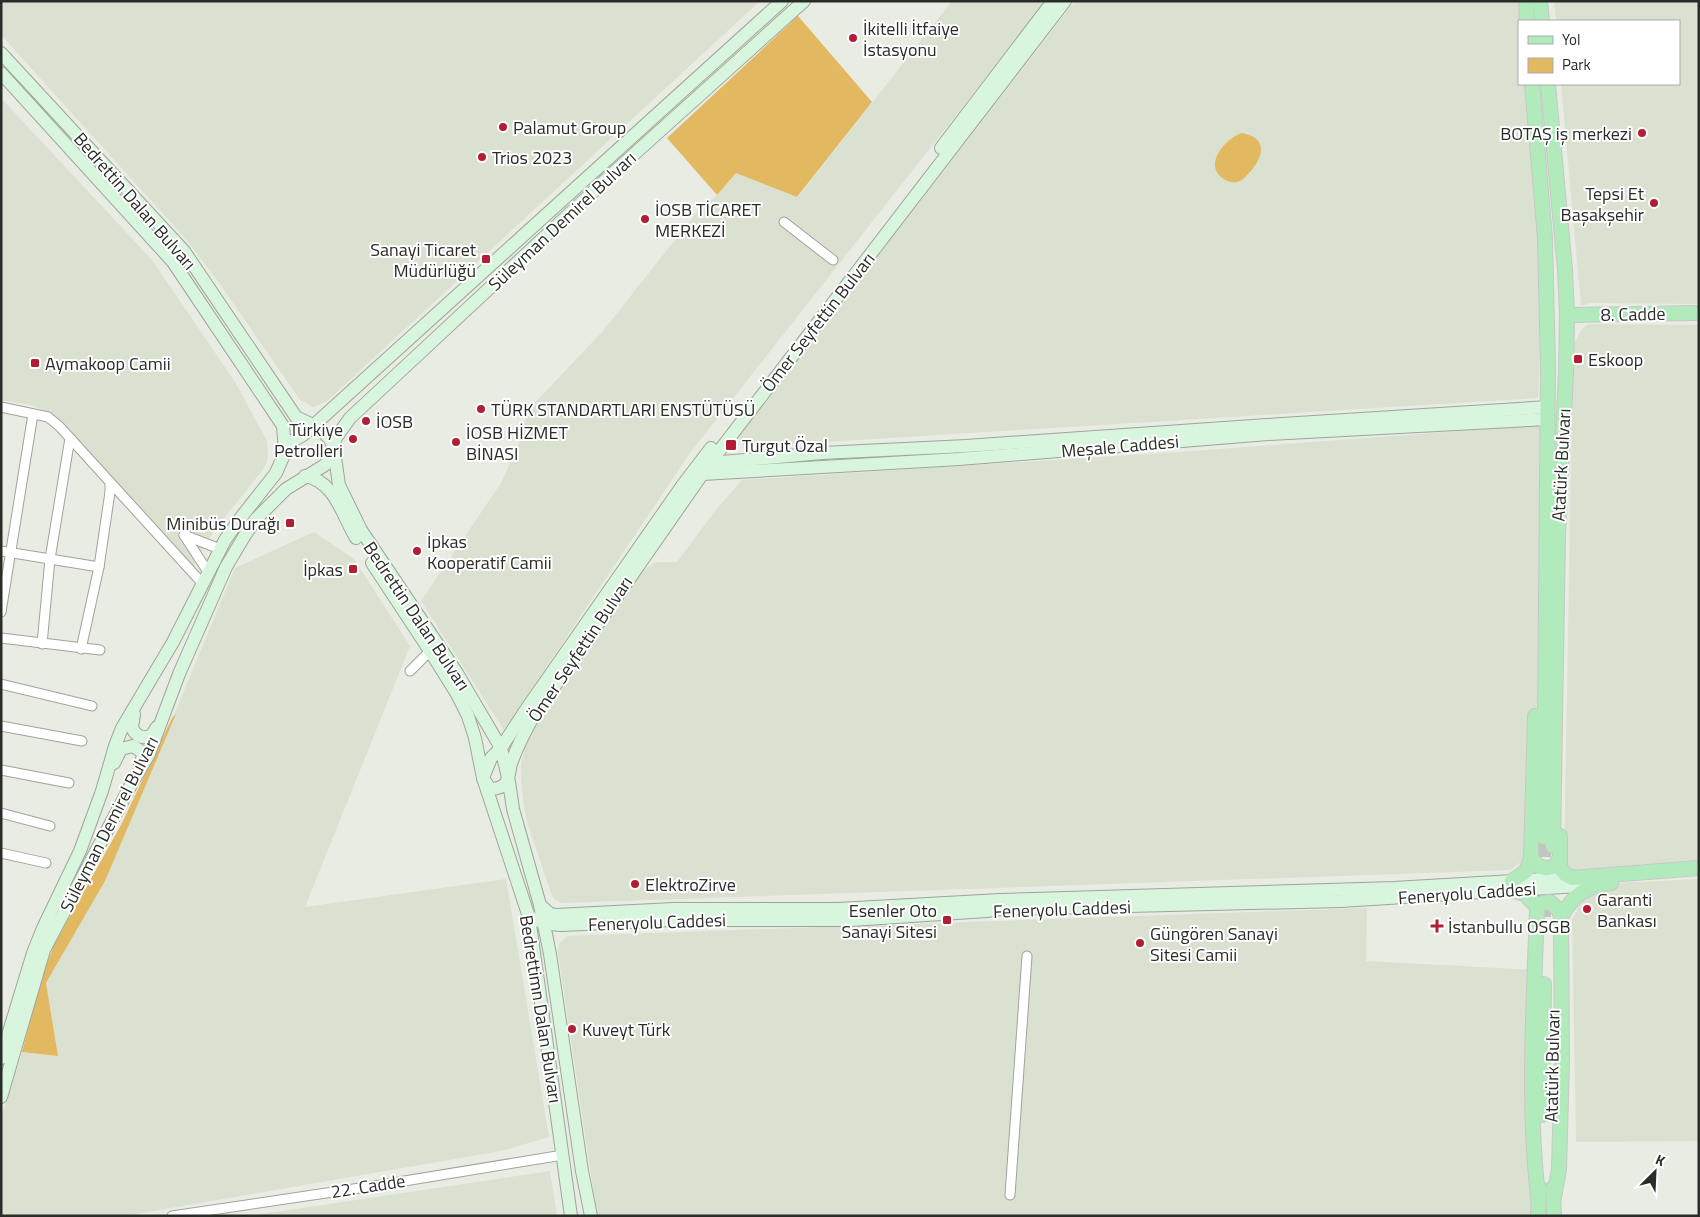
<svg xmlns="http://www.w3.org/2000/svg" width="1700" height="1217" viewBox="0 0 1700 1217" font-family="'Titillium Web',sans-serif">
	<rect width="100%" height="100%" fill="#e8ece3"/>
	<g fill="#dae1d1">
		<path d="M1 1H760L326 402 313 407 300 400 218 281 185 238 1 35Z"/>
		<path d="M952 1H1046L690 453 504 730 421 601 501 483 520 441 528 410 603 331 697 212 717 195 736 173 798 197Z"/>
		<path d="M1075 1H1518L1520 21 1519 84H1525L1543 290 1538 398 744 447 738 437Z"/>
		<path d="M1554 1H1699V304L1590 303 1581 306 1561 84H1679V21H1556Z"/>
		<path d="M1 98 152 260 235 382 267 441 268 453 267 462 262 471 215 529 191 570 53 417 43 410 31 405 1 400Z"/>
		<path d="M1588 324 1699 325V864L1575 872 1566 870 1564 864 1573 347 1581 330Z"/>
		<path d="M1541 425 1535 841 1528 856 1511 870 562 903 554 899 551 893 528 825 524 808 521 778V765L526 743 536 722 640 573 655 562H677L715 511 742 480 1193 451Z"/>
		<path d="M314 532 354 559 410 646 305 907 506 879 549 1137 501 1151 125 1216H1V1117L22 1052 58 1056 46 983 105 881 235 568Z"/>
		<path d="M1699 879V1141L1576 1142 1572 920 1582 900 1595 884Z"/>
		<path d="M1367 908 1366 961 1537 970 1535 1216H597L558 952 559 944 567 936Z"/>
		<path d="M550 1171 557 1216H249Z"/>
	</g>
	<g fill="#e2b860">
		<path d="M798 16 872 102 797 197 736 173 717 195 667 138Z"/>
		<path d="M1242 133C1268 138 1264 156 1250 172 1247 175 1243 180 1238 182 1233 183 1228 182 1224 179 1202 165 1226 138 1242 133Z"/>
		<path d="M176 714 105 881 46 983 58 1056 22 1052C32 1015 40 978 55 943L121 825 172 718Z"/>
	</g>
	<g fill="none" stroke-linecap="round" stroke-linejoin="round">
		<path stroke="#c2c6be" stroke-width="14" stroke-dasharray="14 7" stroke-linecap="butt" d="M1544 843V917"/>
		<g stroke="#a0a49c" stroke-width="11">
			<g id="street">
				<path d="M784 222 833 260"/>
				<path d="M1 407 48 417 59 426 70 438 50 559 42 644"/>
				<path d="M70 438 110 482V492L99 567 81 649"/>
				<path d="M110 482 203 584"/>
				<path d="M184 535 208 572"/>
				<path d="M184 535 220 549"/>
				<path d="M1 551 99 567"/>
				<path d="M1 612 33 414"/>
				<path d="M1 638 100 650"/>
				<path d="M410 671 430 651"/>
				<path d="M1 684 92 706"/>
				<path d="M1 726 82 741"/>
				<path d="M1 770 69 783"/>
				<path d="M1 813 50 826"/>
				<path d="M1 853 46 863"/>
				<path d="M1010 1195 1027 956"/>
				<path d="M172 1216 380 1185 563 1155"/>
			</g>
		</g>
		<g stroke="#a0a49c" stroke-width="14">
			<g id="secondary">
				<path d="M1 53 184 251 296 417 319 428 330 439 334 450 339 485 361 530 457 673 501 748 509 782 513 809 540 905 550 954 582 1171 591 1216"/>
				<path d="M1 73 173 262 283 426 285 450"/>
				<path d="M941 148 1053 1"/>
				<path d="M706 460 710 463 822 453 966 446 1267 425 1548 407"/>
				<path d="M699 472 702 474 959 459 1268 434 1548 419"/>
				<path d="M305 476C335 481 342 515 356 538"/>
				<path d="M372 563 430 651 457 694 468 716 475 738 483 778 529 917 571 1216"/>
				<path d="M134 714 132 728C136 736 143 740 152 735L157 727"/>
				<path d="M114 763 121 749 133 746 142 752 143 756 140 765"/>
				<path d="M483 778 490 789C496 789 501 788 505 784 510 778 509 768 512 761 518 745 525 731 533 717L710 463 1065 1"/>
				<path d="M483 778 491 758 501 748 525 711 682 486 711 448"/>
				<path d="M540 905 550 914 556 915 673 909H838L1000 900 1394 888 1563 878"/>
				<path d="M529 917 548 924 562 925 672 920H851L987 911 1000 909 1341 901 1595 885"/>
				<path d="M1 1058 33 953 43 928 80 851 102 791 115 746 122 728 173 642 225 540 239 520 276 473 289 443 303 435 782 1"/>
				<path d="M1 1097 44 950 132 783 149 754 179 674 226 567 245 535 256 519 286 489 325 465 334 450 335 439 350 418 611 175 804 1"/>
			</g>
		</g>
		<g stroke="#c8c8c7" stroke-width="16">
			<g id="primary">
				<path d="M1526 1 1527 21"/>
				<path d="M1540 1 1542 21"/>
				<path d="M1532 84 1545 238 1548 368 1544 837"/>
				<path d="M1548 84 1565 270 1567 315 1566 373 1558 535 1553 846"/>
				<path d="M1567 315 1699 313"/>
				<path d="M1560 836V868L1565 874 1572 878 1699 868"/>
				<path d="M1531 858C1537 867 1545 871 1555 866L1559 859"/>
				<path d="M1512 881 1526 871 1531 858 1535 716"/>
				<path d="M1512 890 1525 894 1537 907C1534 1003 1527 1100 1538 1196"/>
				<path d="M1537 907 1543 903 1550 902 1559 910 1561 917 1562 1060 1559 1169 1554 1197"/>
				<path d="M1561 917C1574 894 1586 886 1611 883"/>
				<path d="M1542 1115 1544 984"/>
				<path d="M1553 1188 1554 1216"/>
				<path d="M1538 1216 1539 1187"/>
			</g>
		</g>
		<use href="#street" stroke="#fff" stroke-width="9"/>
		<use href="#secondary" stroke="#d8f5dd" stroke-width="12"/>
		<use href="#primary" stroke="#b1ebbc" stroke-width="14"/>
	</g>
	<g fill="#b11e34" stroke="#fff" stroke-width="2">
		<circle cx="853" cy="38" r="5"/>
		<circle cx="503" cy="127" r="5"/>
		<circle cx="1642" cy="133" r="5"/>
		<circle cx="482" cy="157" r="5"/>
		<circle cx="1654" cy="203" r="5"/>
		<circle cx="645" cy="219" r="5"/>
		<rect x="481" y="254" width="10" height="10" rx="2.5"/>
		<rect x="1573" y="354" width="10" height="10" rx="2.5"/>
		<rect x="30" y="358" width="10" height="10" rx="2.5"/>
		<circle cx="481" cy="409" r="5"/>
		<circle cx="366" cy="421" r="5"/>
		<circle cx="353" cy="439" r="5"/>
		<circle cx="456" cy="442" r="5"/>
		<rect x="725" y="439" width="12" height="12" rx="2.5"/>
		<rect x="285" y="518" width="10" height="10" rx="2.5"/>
		<circle cx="417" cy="551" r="5"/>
		<rect x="348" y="564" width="10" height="10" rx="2.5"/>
		<circle cx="635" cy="884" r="5"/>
		<circle cx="1587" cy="909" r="5"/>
		<rect x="942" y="915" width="10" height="10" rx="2.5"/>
		<path d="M1434.5 918.5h5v5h5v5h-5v5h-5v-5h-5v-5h5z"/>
		<circle cx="1140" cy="943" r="5"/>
		<circle cx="572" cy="1029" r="5"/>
	</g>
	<g text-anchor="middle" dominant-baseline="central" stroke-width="4" stroke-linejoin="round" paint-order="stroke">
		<g font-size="18" fill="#2a2c28" stroke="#fff" text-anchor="start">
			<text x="863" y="28">İkitelli İtfaiye<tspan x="863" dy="21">İstasyonu</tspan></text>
			<text x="513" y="127">Palamut Group</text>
			<text x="1632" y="133" text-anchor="end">BOTAŞ iş merkezi</text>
			<text x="492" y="157">Trios 2023</text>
			<text x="1644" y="193" text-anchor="end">Tepsi Et<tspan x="1644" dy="21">Başakşehir</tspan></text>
			<text x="655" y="209">İOSB TİCARET<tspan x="655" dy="21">MERKEZİ</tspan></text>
			<text x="476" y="249" text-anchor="end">Sanayi Ticaret<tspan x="476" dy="21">Müdürlüğü</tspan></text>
			<text x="1588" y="359">Eskoop</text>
			<text x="45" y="363">Aymakoop Camii</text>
			<text x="491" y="409">TÜRK STANDARTLARI ENSTÜTÜSÜ</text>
			<text x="376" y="421">İOSB</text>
			<text x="343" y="429" text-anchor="end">Türkiye<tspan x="343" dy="21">Petrolleri</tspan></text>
			<text x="466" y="432">İOSB HİZMET<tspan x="466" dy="21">BİNASI</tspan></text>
			<text x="742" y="445">Turgut Özal</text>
			<text x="280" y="523" text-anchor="end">Minibüs Durağı</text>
			<text x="427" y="541">İpkas<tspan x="427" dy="21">Kooperatif Camii</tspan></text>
			<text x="343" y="569" text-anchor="end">İpkas</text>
			<text x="645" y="884">ElektroZirve</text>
			<text x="1597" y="899">Garanti<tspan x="1597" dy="21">Bankası</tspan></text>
			<text x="937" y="910" text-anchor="end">Esenler Oto<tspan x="937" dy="21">Sanayi Sitesi</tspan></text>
			<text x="1448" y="926">İstanbullu OSGB</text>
			<text x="1150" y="933">Güngören Sanayi<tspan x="1150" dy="21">Sitesi Camii</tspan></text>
			<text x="582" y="1029">Kuveyt Türk</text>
		</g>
		<g font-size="18" fill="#2a2c28" stroke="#fff">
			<text transform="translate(135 201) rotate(49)">Bedrettin Dalan Bulvarı</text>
			<text transform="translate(562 221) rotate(-43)">Süleyman Demirel Bulvarı</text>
			<text transform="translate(1633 314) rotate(-1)">8. Cadde</text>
			<text transform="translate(818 322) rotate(-52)">Ömer Seyfettin Bulvarı</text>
			<text transform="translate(1120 446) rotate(-5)">Meşale Caddesi</text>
			<text transform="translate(1561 465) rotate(-87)">Atatürk Bulvarı</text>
			<text transform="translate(417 616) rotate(56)">Bedrettin Dalan Bulvarı</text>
			<text transform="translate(580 649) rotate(-56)">Ömer Seyfettin Bulvarı</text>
			<text transform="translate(109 824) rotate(-63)">Süleyman Demirel Bulvarı</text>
			<text transform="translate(1467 893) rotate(-4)">Feneryolu Caddesi</text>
			<text transform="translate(1062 909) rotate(-2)">Feneryolu Caddesi</text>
			<text transform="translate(657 922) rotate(-2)">Feneryolu Caddesi</text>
			<text transform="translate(541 1009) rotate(81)">Bedrettimn Dalan Bulvarı</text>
			<text transform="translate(1552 1066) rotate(-89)">Atatürk Bulvarı</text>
			<text transform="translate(368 1186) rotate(-9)">22. Cadde</text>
		</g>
	</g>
	<rect width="1700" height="1217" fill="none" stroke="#2a2c28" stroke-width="5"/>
	<rect x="1518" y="20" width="162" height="65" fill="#ffffff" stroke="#aaaba9"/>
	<rect x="1528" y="36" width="25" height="8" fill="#b1ebbc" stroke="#aaaba9"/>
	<text x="1562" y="45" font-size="15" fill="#2a2c28">Yol</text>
	<rect x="1528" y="58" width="25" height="15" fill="#e2b860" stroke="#aaaba9"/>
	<text x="1562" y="70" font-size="15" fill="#2a2c28">Park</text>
	<g transform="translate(1655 1172) rotate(24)" stroke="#ffffff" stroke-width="4" paint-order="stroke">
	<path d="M0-4L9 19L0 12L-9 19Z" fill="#2a2c28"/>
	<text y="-8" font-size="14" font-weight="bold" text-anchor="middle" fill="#2a2c28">K</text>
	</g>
</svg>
